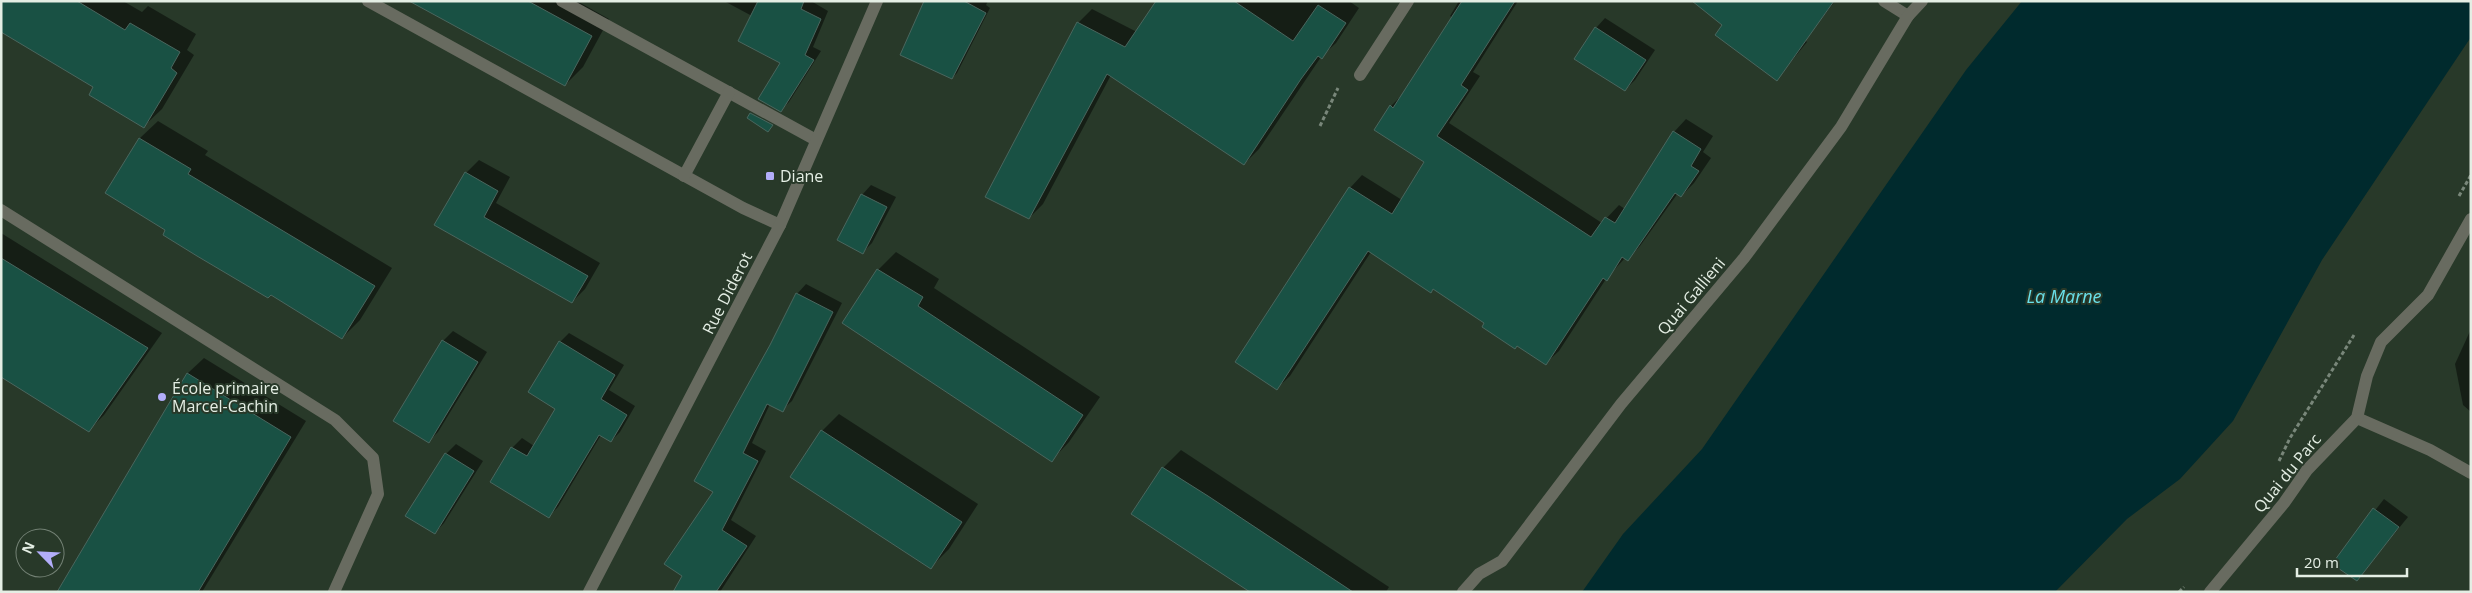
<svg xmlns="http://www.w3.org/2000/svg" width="2472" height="593" viewBox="0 0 2472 593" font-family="'Open Sans',sans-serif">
	<rect width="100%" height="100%" fill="#283929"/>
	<path fill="#002a2d" d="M2022 1H2471V37L2322 260 2233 421 2180 479 2127 519 2055 592H1582L1623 534 1702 449 1966 70Z"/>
	<g fill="#0007">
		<path d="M1 1H123L142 12 148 6 196 34 187 50 194 55 162 109 144 126 95 87Z"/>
		<path d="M412 1H577L609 19 583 67 565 85Z"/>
		<path d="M724 1H811L828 11 813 47 821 51 789 102 781 110V63L752 16Z"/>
		<path d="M926 1H988L986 5 990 8 957 73 952 78Z"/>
		<path d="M1158 1H1349L1359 8 1336 43 1321 57 1259 149 1244 164 1111 75 1043 204 1029 218 1078 23 1092 9 1137 32Z"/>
		<path d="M1459 1H1518L1473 72 1480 76 1449 123 1602 223 1619 205 1625 209 1674 132 1686 119 1713 136 1703 152 1711 158 1694 183 1681 196 1678 193 1640 246 1628 259 1625 258 1606 279 1559 351 1546 363 1434 288 1431 292 1371 252 1290 376 1277 388 1350 188 1362 175 1402 200 1426 162 1391 106 1403 94 1453 18 1450 16Z"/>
		<path d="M1694 1H1835L1805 40 1807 42 1777 79 1724 25Z"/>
		<path d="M1605 18 1655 50 1635 80 1625 90 1596 28Z"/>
		<path d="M158 121 208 151 205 155 392 268 360 320 342 338 106 192 140 138Z"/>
		<path d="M479 160 510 177 496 203 600 263 585 289 572 302 436 224 466 173Z"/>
		<path d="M871 185 896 197 872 243 863 252 862 195Z"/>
		<path d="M1 233 162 333 104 415 89 430 1 376Z"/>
		<path d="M896 252 939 279 934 288 1100 397 1069 442 1052 460 878 270Z"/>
		<path d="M806 284 842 303 792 401 782 410 770 404 752 443 766 451 731 520 756 536 720 592H674L684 575 771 345 797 294Z"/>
		<path d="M2471 329V412L2463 405 2455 364Z"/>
		<path d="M453 331 487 352 438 432 429 441 443 341Z"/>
		<path d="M569 333 624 365 609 390 635 406 620 432 611 441 601 435 558 507 549 516 492 481 512 448 522 438 534 446 557 408 560 342Z"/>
		<path d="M204 358 306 421 202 592H58L188 373Z"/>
		<path d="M839 414 978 504 949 549 931 567 822 431Z"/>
		<path d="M456 444 483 461 444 523 435 533 446 454Z"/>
		<path d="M1181 450 1389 587 1386 592H1252L1163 468Z"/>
		<path d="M2384 499 2408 517 2357 579 2334 563Z"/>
	</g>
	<g fill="#195144" stroke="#4a665e">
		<path d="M1 1H77L125 30 130 23 180 52 171 68 177 73 144 128 89 95 93 87 1 32Z"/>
		<path d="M409 1H528L592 36 565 86Z"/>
		<path d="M758 1H804L801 9 821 19 805 55 814 60 781 112 758 99 780 63 738 41Z"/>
		<path d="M924 1H964L986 13 952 79 900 55Z"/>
		<path d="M1156 1H1234L1293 41 1318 5 1346 23 1322 59 1318 56 1301 79 1244 165 1107 74 1029 219 985 197 1077 22 1125 47Z"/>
		<path d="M1462 1H1515L1461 85 1468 90 1437 136 1591 237 1605 217 1615 223 1673 131 1701 149 1691 166 1699 171 1681 197 1675 193 1628 261 1622 257 1607 281 1603 278 1546 365 1517 346 1515 349 1482 327 1484 323 1433 289 1431 293 1368 251 1277 390 1235 362 1349 187 1392 214 1424 162 1374 130 1390 105 1393 108Z"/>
		<path d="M1692 1H1834L1777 81 1715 35 1722 25Z"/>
		<path d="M1595 27 1646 60 1625 91 1574 59Z"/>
		<path d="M750 113 773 125 768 132 747 118Z"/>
		<path d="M139 138 191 169 188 174 375 286 342 339 271 295 268 298 197 256 163 235 165 230 105 193Z"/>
		<path d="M465 172 498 191 484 217 588 276 572 303 434 225Z"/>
		<path d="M861 194 887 207 863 254 837 240Z"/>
		<path d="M1 258 148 348 89 432 1 377Z"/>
		<path d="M877 269 923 297 918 306 1083 415 1052 462 842 323Z"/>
		<path d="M796 293 833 312 783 412 767 404 743 453 758 461 722 530 747 546 716 592H673L682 576 664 564 713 492 694 481 770 345Z"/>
		<path d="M442 340 478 362 429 443 393 421Z"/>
		<path d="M559 341 615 375 601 399 627 415 611 442 599 435 549 518 490 482 511 447 527 456 555 409 528 392Z"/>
		<path d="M187 373 291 437 198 592H57Z"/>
		<path d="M821 430 962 522 931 569 790 477Z"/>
		<path d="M445 453 474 471 435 534 405 516Z"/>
		<path d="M1162 467 1208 496 1353 592H1250L1131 514Z"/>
		<path d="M2373 508 2399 527 2357 581 2332 564Z"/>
	</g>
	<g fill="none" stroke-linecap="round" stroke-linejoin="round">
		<g stroke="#79877a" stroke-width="3" stroke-dasharray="4 2.5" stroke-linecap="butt">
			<path d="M1320 126 1338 88"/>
			<path d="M2459 196 2471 175"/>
			<path d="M2279 461 2290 438 2354 335"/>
			<path d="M2179 592 2184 587"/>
		</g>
		<g stroke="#686b60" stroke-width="12">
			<path d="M368 1 743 208 780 225"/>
			<path d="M562 1 816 140"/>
			<path d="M1884 1 1908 16"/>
			<path d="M1360 75 1408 1"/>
			<path d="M684 176 729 92"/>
			<path d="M1 210 335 420 373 458 378 494 334 592"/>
			<path d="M2357 418 2430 450 2471 473"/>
			<path d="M589 592 780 225 877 1"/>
			<path d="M1463 592 1479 574 1502 561 1621 404 1744 258 1841 127 1908 16 1922 1"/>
			<path d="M2210 592 2284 503 2307 470 2357 418 2367 376 2381 342 2428 295 2471 219"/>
		</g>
	</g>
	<g fill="#b2adf9" stroke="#283929" stroke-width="2">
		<rect x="765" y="171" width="10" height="10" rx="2.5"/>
		<circle cx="162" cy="397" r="5"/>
	</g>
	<g text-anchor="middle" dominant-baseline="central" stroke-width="4" stroke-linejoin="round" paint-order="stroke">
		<g font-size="16" fill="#e4eee4" stroke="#283929" text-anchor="start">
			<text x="780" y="176">Diane</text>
			<text x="172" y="388">École primaire<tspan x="172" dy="18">Marcel-Cachin</tspan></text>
		</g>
		<g font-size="16" fill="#e4eee4" stroke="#283929">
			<text transform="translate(727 293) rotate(-63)">Rue Diderot</text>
			<text transform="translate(1691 296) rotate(-50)">Quai Gallieni</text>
			<text transform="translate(2287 473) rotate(-51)">Quai du Parc</text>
		</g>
		<g font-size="18" font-style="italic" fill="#69e0ea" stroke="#283929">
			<text x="2064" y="296">La Marne</text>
		</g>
	</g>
	<rect width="2472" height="593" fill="none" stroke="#e4eee4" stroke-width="5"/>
	<g transform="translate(40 553) rotate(294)"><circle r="24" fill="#283929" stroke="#738174"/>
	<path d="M0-4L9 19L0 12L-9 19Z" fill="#b2adf9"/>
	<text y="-8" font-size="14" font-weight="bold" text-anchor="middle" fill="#e4eee4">N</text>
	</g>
	<path d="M2297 568v8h110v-8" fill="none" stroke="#e4eee4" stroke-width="2.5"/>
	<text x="2304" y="568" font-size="15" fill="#e4eee4" stroke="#283929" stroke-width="4" paint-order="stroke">20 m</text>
</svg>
